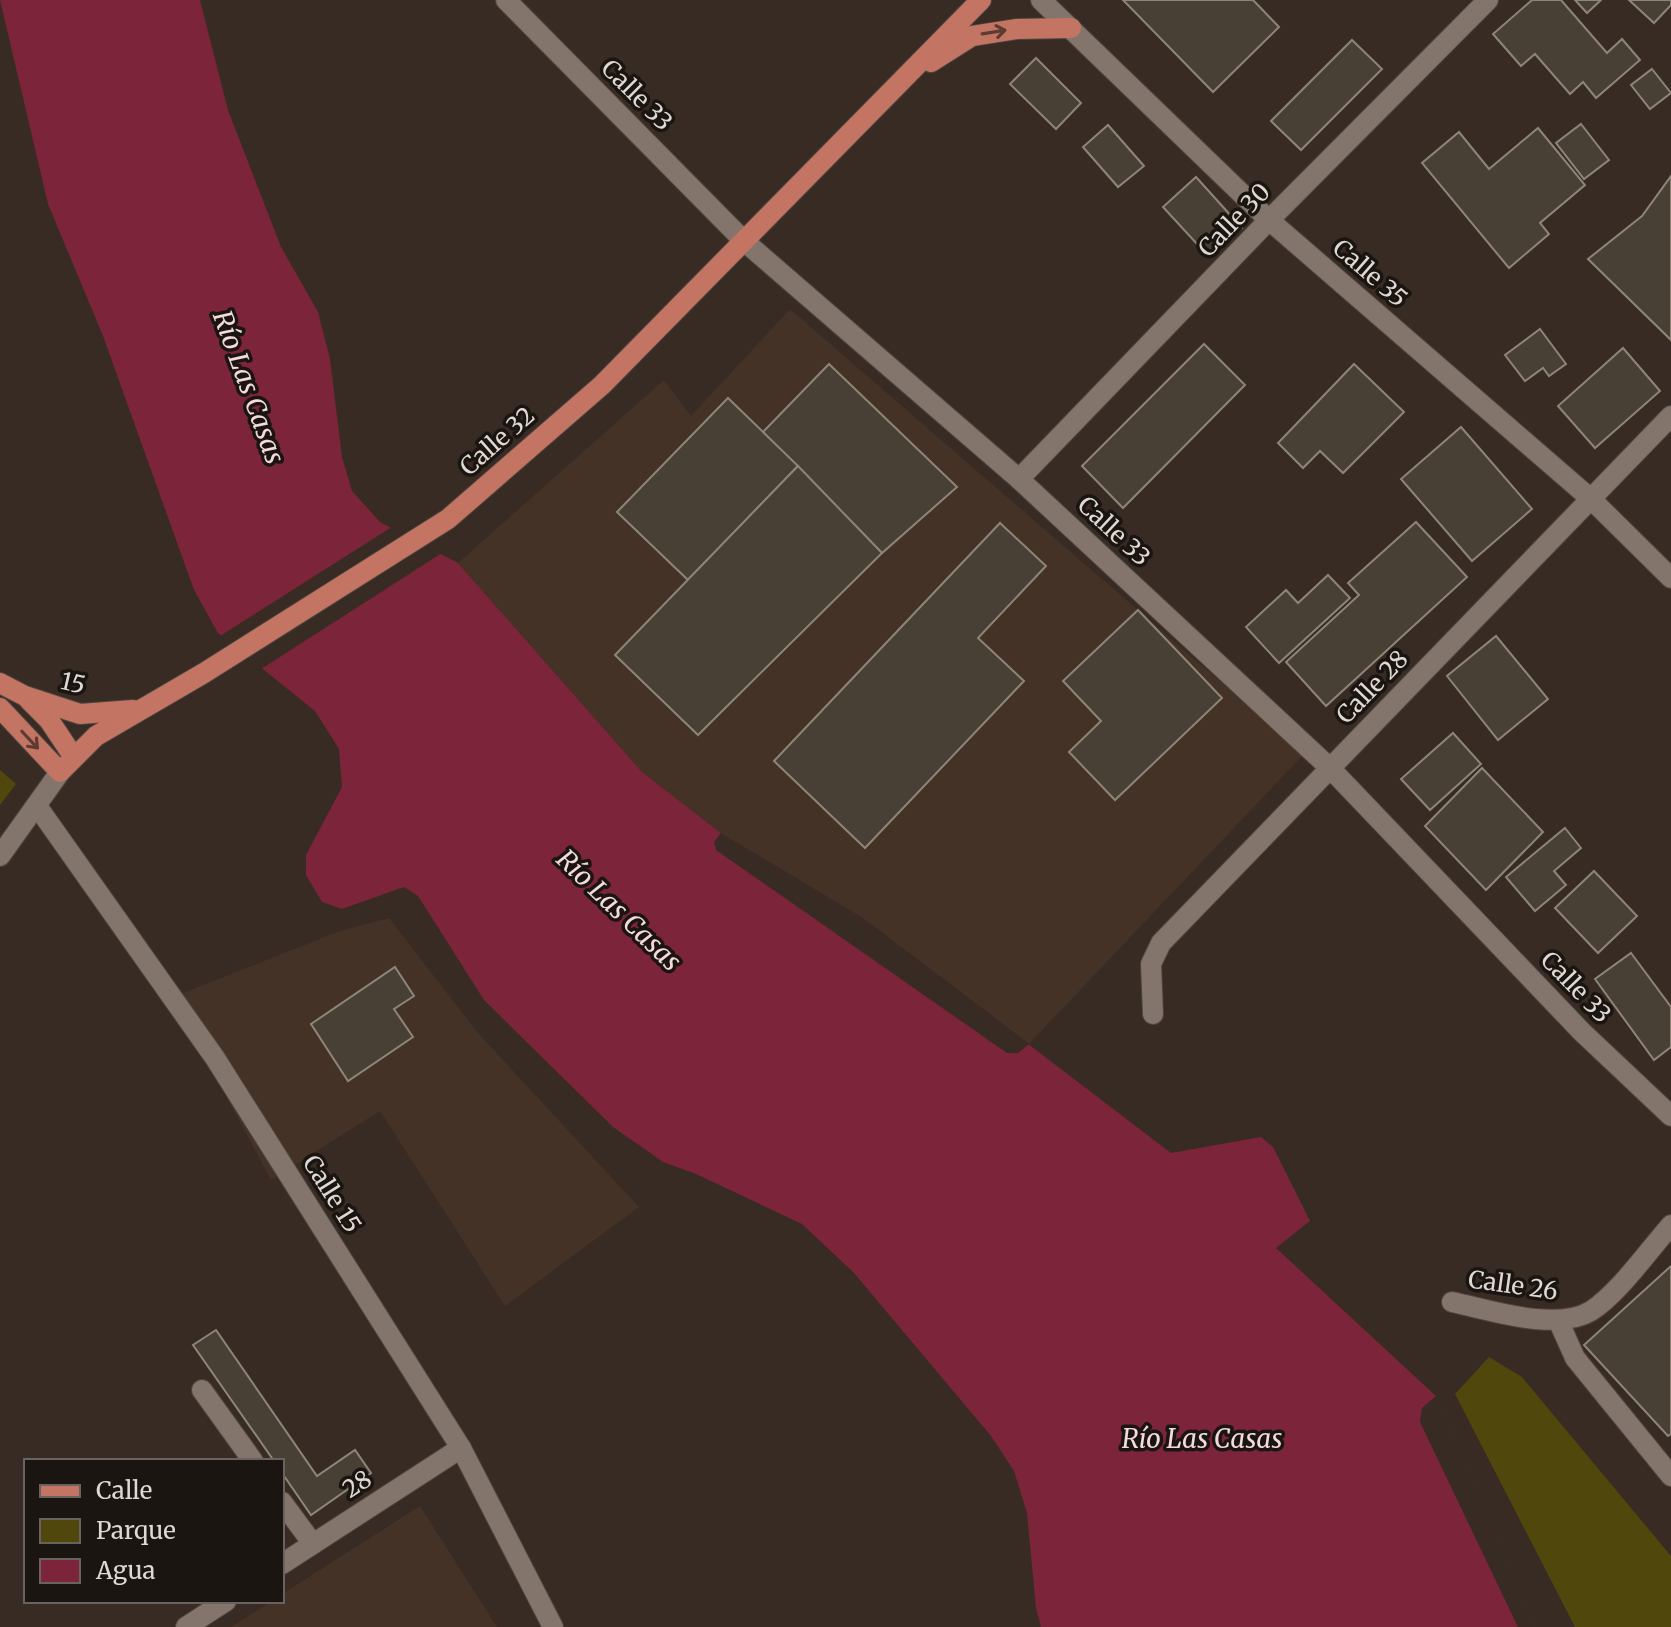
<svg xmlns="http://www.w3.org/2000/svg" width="1671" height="1627" viewBox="0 0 1671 1627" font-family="Merriweather,serif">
	<rect width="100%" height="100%" fill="#372b23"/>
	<g fill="#443227">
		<path d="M790 309 1304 754 1029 1044 863 918 721 833 642 772 458 563 664 380 691 416Z"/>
		<path d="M389 918 478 1033 639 1207 505 1306 380 1111 271 1180 173 997 340 931Z"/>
		<path d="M420 1506 497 1627H231L272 1601H282V1594Z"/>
	</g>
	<g fill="#50470c">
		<path d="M0 770 16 784 0 805Z"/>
		<path d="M1489 1357 1522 1377 1671 1556V1627H1575L1455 1394Z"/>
	</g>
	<path fill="#7c243a" d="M0 0H200L228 110 281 247 318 312 330 359 342 457 352 491 380 522 458 563 642 772 721 833 863 918 1171 1153 1261 1137 1273 1147 1310 1221 1276 1248 1436 1396 1536 1627H1041L1036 1608 1027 1513 1014 1471 991 1436 854 1273 802 1224 696 1174 663 1162 613 1127 484 1000 418 896 404 887 342 909 322 902 306 875V855L342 787 339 749 315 711 218 633 194 590 103 336 48 204Z"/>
	<g fill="#372b23">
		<path d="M395 525 445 551 258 671 217 638Z"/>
		<path d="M721 833 863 918 1029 1044 1018 1053H1007L716 850 714 842Z"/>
		<path d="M1436 1396 1536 1627H1518L1420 1422 1422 1408Z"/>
	</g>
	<g fill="#484035" stroke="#8e8578" stroke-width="2">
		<path d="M1123 0H1253L1279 27 1213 92Z"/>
		<path d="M1532 0H1561L1607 53 1622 39 1640 60 1596 98 1583 82 1570 94 1535 54 1521 66 1493 34Z"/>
		<path d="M1575 0H1601L1587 13Z"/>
		<path d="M1629 0H1671V5L1654 23Z"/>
		<path d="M1352 40 1382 69 1301 150 1271 121Z"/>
		<path d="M1036 58 1081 103 1056 129 1010 84Z"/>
		<path d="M1652 69 1671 93 1650 109 1631 85Z"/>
		<path d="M1581 124 1609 160 1584 179 1556 143Z"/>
		<path d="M1108 125 1144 166 1118 187 1083 147Z"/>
		<path d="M1538 128 1585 185 1540 223 1549 234 1509 268 1422 163 1459 132 1489 169Z"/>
		<path d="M1671 176V340L1588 259 1642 216Z"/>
		<path d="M1196 177 1242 228 1209 257 1163 207Z"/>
		<path d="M1540 329 1566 364 1549 376 1543 368 1525 381 1505 355Z"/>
		<path d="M1204 344 1245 385 1123 508 1082 466Z"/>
		<path d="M1623 348 1660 391 1595 448 1558 406Z"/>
		<path d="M829 364 957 487 882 553 763 432Z"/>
		<path d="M1354 364 1404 412 1343 473 1320 451 1303 468 1278 443Z"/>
		<path d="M728 398 798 466 688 580 617 512Z"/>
		<path d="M1461 427 1532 509 1472 561 1401 479Z"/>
		<path d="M798 466 882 553 698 735 615 655Z"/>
		<path d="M1416 522 1467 577 1326 706 1286 662 1359 595 1348 583Z"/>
		<path d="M1000 523 1046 566 978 638 1024 681 865 848 774 761Z"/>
		<path d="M1328 575 1350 598 1279 663 1246 627 1286 590 1298 603Z"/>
		<path d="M1138 610 1222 698 1115 800 1069 752 1101 721 1063 681Z"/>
		<path d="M1496 636 1548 699 1498 740 1447 676Z"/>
		<path d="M1453 733 1481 764 1430 810 1401 779Z"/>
		<path d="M1482 768 1543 832 1486 890 1425 826Z"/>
		<path d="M1565 828 1581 848 1554 871 1566 885 1535 911 1506 877Z"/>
		<path d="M1594 871 1637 916 1598 953 1555 908Z"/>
		<path d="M1631 953 1671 1007V1047L1654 1060 1595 979Z"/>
		<path d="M395 967 414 996 394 1009 413 1037 348 1081 311 1024Z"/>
		<path d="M1671 1266V1434L1668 1436 1584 1345Z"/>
		<path d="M216 1330 317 1476 355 1450 371 1473 311 1515 282 1473V1461H274L193 1345Z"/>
	</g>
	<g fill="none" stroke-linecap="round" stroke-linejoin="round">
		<g stroke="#504640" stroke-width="22">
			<g id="minor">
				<path d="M506 0 744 241"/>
				<path d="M1019 479 1269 220 1488 0"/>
				<path d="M37 806 215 1058 461 1448 553 1627"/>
				<path d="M1153 1014 1151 964 1161 943 1671 416"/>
				<path d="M1452 1302C1490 1310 1556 1332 1591 1311 1618 1294 1649 1250 1671 1225"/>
				<path d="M1558 1320 1575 1358 1671 1476"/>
				<path d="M202 1390 253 1461"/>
				<path d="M282 1502 313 1544"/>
				<path d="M282 1564 461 1448"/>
				<path d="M186 1627 226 1601"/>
			</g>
		</g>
		<g stroke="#504640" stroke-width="22">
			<g id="tertiary">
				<path d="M1041 0 1269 220 1591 499 1671 578"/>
				<path d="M744 241 1019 479 1330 768 1582 1032 1671 1116"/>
			</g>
		</g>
		<g stroke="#504640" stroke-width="22">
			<path id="secondary" d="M0 856 60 772"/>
		</g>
		<g stroke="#504640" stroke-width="22">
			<g id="primary">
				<path d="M931 62 972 36 1017 29 1071 28"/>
				<path d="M0 683 25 696 80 714 133 710"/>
				<path d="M29 700 49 720 73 756"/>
				<path d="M0 708 60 772 96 736 204 673 448 519 602 385 981 0"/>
			</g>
		</g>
		<use href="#minor" stroke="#83756c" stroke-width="20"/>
		<use href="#tertiary" stroke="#83756c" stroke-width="20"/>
		<use href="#secondary" stroke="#83756c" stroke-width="20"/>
		<use href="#primary" stroke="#c47463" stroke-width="20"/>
	</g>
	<defs><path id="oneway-shaft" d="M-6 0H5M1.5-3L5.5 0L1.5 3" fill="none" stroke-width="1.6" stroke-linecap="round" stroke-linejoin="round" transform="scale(2)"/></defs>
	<g stroke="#5e3b32">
		<use href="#oneway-shaft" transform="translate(994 32) rotate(-9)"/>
		<use href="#oneway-shaft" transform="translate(30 740) rotate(47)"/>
	</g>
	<g text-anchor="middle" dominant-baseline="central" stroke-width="7" stroke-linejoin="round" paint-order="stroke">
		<g font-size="24" fill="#dfd8d3" stroke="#1a1511">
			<text transform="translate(637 95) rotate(45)">Calle 33</text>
			<text transform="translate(1234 220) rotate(-46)">Calle 30</text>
			<text transform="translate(1370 273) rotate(41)">Calle 35</text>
			<text transform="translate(497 441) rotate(-41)">Calle 32</text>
			<text transform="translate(1114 531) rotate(43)">Calle 33</text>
			<text transform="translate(73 683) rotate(13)">15</text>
			<text transform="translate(1372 687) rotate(-46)">Calle 28</text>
			<text transform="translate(1576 987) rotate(46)">Calle 33</text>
			<text transform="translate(332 1194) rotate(58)">Calle 15</text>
			<text transform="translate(1513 1285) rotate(8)">Calle 26</text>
			<text transform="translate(357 1484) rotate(-33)">28</text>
		</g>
		<g font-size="26" font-style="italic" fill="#f5dadd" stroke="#1a1511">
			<text transform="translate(249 387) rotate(70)">Río Las Casas</text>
			<text transform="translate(619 910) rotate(44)">Río Las Casas</text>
			<text x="1202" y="1438">Río Las Casas</text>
		</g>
	</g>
	<rect x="24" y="1459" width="260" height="144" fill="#1a1511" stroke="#69635f" stroke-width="2"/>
	<rect x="40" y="1485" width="40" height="12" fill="#c47463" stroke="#69635f" stroke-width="2"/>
	<text x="96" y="1499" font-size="24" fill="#dfd8d3">Calle</text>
	<rect x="40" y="1519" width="40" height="24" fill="#50470c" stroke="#69635f" stroke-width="2"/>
	<text x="96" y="1539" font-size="24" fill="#dfd8d3">Parque</text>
	<rect x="40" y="1559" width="40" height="24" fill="#7c243a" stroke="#69635f" stroke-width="2"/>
	<text x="96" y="1579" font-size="24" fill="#dfd8d3">Agua</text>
</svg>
